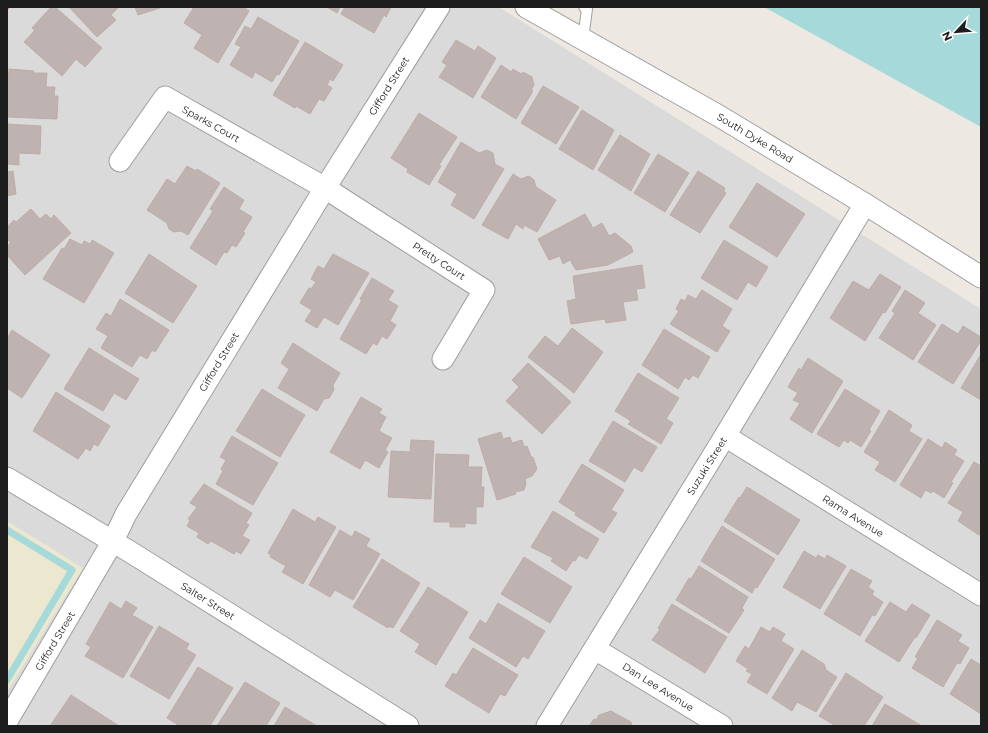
<svg xmlns="http://www.w3.org/2000/svg" width="988" height="733" viewBox="0 0 988 733" font-family="Montserrat,sans-serif">
	<rect width="100%" height="100%" fill="#eee8e3"/>
	<path fill="#dbdada" d="M7 7H499L981 309V726H7Z"/>
	<path fill="#ece8cf" d="M7 521 83 568 7 692Z"/>
	<path fill="#a6d9da" d="M764 7H981V127Z"/>
	<g fill="none" stroke-linecap="round" stroke-linejoin="round">
		<path stroke="#a6d9da" stroke-width="7" d="M7 530 72 570 7 680"/>
	</g>
	<g fill="#beb3b0" stroke="#bfaca7">
		<path d="M51 7H55L102 48 85 67 76 59 62 76 24 42 35 30 32 28Z"/>
		<path d="M69 7H119L111 15 116 20 97 37Z"/>
		<path d="M135 7H163L138 15Z"/>
		<path d="M194 7H243L249 11 218 63 194 48 202 35 184 23Z"/>
		<path d="M327 7H340L337 13Z"/>
		<path d="M345 7H391L386 17 384 15 374 33 341 14Z"/>
		<path d="M258 17 299 41 279 75 277 74 272 82 255 72 252 78 230 65 241 47 235 44 245 26 251 29Z"/>
		<path d="M456 40 475 51 478 46 496 58 473 98 439 77 447 65 442 62Z"/>
		<path d="M305 42 343 65 333 81 330 79 327 85 332 88 324 101 319 99 310 114 296 106 295 108 273 95Z"/>
		<path d="M501 65 511 72 513 69 521 74 523 72 532 77 534 85 531 90 533 91 516 119 481 97Z"/>
		<path d="M9 69 34 71 33 73H47L46 87H55L54 96H58L57 119 7 117V84H8Z"/>
		<path d="M543 86 579 107 556 144 521 123Z"/>
		<path d="M582 110 614 130 593 170 559 149Z"/>
		<path d="M419 113 457 137 439 165 441 166 429 185 407 172 408 169 391 158Z"/>
		<path d="M7 124 41 126 40 154 19 153V165L7 164Z"/>
		<path d="M620 135 650 154 631 191 598 170Z"/>
		<path d="M461 142 479 153 487 150 493 153 495 164 504 169 474 219 451 205 457 194 438 182Z"/>
		<path d="M658 154 689 173 665 212 634 193Z"/>
		<path d="M187 166 196 171 197 169 220 183 188 235 181 231 174 232 169 229 167 223 147 210 167 179 175 184Z"/>
		<path d="M13 171 16 194 7 196V172Z"/>
		<path d="M698 171 725 188 724 191 726 193 700 233 670 215Z"/>
		<path d="M513 174 521 179 529 176 534 180 536 187 556 200 537 232 524 225 523 229 516 224 508 239 482 225Z"/>
		<path d="M757 183 805 214 777 257 729 227Z"/>
		<path d="M224 187 244 200 239 209 252 217 243 232 245 233 236 247 232 245 227 253 224 252 216 265 190 248 213 211 210 209Z"/>
		<path d="M31 209 40 219 46 214 51 219 54 215 71 233 25 275 7 255V246L11 243 7 239V227L14 220 16 222Z"/>
		<path d="M585 214 593 228 602 223 609 236 615 233 631 246 633 252 608 265 576 270 570 260 563 264 560 256 549 260 538 239Z"/>
		<path d="M70 239 82 245 84 241 90 244 92 240 114 253 84 303 43 279 62 248 64 249Z"/>
		<path d="M724 240 768 267 756 287 748 282 737 300 701 278Z"/>
		<path d="M149 254 197 286 173 323 125 293Z"/>
		<path d="M333 254 369 273 338 325 324 317 317 328 305 321 312 310 300 303 309 288 311 289 316 282 311 279 318 266 324 269Z"/>
		<path d="M642 265 645 288 636 289 638 300 623 302 626 320 606 323 605 319 571 324 567 301 576 299 573 276Z"/>
		<path d="M880 274 901 287 885 313 883 312 865 341 830 318 853 281 869 290Z"/>
		<path d="M372 278 394 291 388 300 398 306 390 321 396 325 387 339 382 336 377 345 373 343 366 354 340 339 362 300 360 299Z"/>
		<path d="M702 290 732 309 722 326 730 331 717 352 670 324 679 311 676 309 681 299 685 301 688 295 696 299Z"/>
		<path d="M905 290 925 303 918 313 936 325 913 360 879 338 895 313 892 311Z"/>
		<path d="M120 299 169 330 155 352 152 350 147 359 140 355 132 367 101 348 108 336 96 329 106 313 111 316Z"/>
		<path d="M942 324 958 334 963 326 981 337V341L953 384 918 362Z"/>
		<path d="M572 328 603 352 574 393 528 357 545 336 558 346Z"/>
		<path d="M664 329 710 357 698 378 693 375 689 380 685 377 678 389 642 365Z"/>
		<path d="M12 330 50 355 22 398 7 388V339Z"/>
		<path d="M293 343 340 373 333 385 334 390 329 398 324 399 317 411 278 388 289 369 281 363Z"/>
		<path d="M89 348 139 379 126 400 114 393 103 411 64 389Z"/>
		<path d="M981 354V400L961 388Z"/>
		<path d="M808 358 843 381 812 433 790 419 800 403 793 400 798 393 788 387 799 368 801 370Z"/>
		<path d="M528 363 571 402 542 434 506 401 519 387 512 380Z"/>
		<path d="M638 373 679 398 666 419 673 423 661 444 628 424 631 421 615 411Z"/>
		<path d="M262 389 305 415 280 457 236 431Z"/>
		<path d="M845 389 880 411 869 430 871 431 861 447 850 440 848 443 844 440 839 447 817 434Z"/>
		<path d="M56 392 110 426 98 446 94 444 90 451 86 448 78 459 33 431Z"/>
		<path d="M361 397 382 409 379 413 386 417 379 431 392 438 385 450 388 452 379 468 365 460 360 469 330 452Z"/>
		<path d="M889 410 912 425 909 431 922 439 895 482 875 470 880 462 864 452Z"/>
		<path d="M613 421 657 447 642 472 634 467 625 482 589 461Z"/>
		<path d="M501 432 503 439 510 437 512 443 522 440 524 447 527 446 531 457H533L537 469 532 476 525 479 526 484 524 490 515 492 516 494 497 500 478 439Z"/>
		<path d="M232 436 278 463 253 505 216 484 223 471 221 469 226 460 220 457Z"/>
		<path d="M928 439 942 448 945 442 957 450 954 455 964 461 951 482 953 483 944 498 933 491 931 493 925 490 921 498 900 485Z"/>
		<path d="M411 440 434 441 431 499 388 497 391 451 410 452Z"/>
		<path d="M436 454 469 455 468 467H482L481 487H484L483 507H476V524L465 523V527H450V522H434Z"/>
		<path d="M974 462 981 466V531L979 535 958 521 963 512 948 503Z"/>
		<path d="M582 464 624 490 611 510 617 513 604 533 575 515 576 513 559 502Z"/>
		<path d="M204 484 252 513 246 523 249 525 242 536 250 540 241 554 236 551 234 554 211 541 208 544 197 537 199 533 187 526 190 520 188 519 197 507 190 503Z"/>
		<path d="M747 487 800 520 778 555 724 521 739 497 740 498Z"/>
		<path d="M293 509 315 522 318 517 336 527 303 584 282 572 286 566 270 557 271 555 268 553Z"/>
		<path d="M553 511 599 539 587 559 579 555 575 561 573 560 566 571 551 561 553 558 531 547Z"/>
		<path d="M722 526 775 559 757 588 755 587 752 593 701 561Z"/>
		<path d="M340 530 352 537 355 531 370 539 366 546 380 554 353 600 335 590 330 597 309 585Z"/>
		<path d="M804 551 816 558 818 555 825 559 827 555 846 566 820 609 783 587Z"/>
		<path d="M524 557 572 587 550 623 501 594Z"/>
		<path d="M382 559 420 583 393 628 389 626 388 628 353 607Z"/>
		<path d="M699 566 748 597 742 608 744 610 729 633 676 600 689 578 691 579Z"/>
		<path d="M851 569 872 581 868 587 874 591 872 595 883 602 875 616 872 615 860 636 824 614Z"/>
		<path d="M428 587 468 612 436 665 415 652 420 644 400 631Z"/>
		<path d="M126 601 137 608 132 615 153 627 123 678 85 656 91 647 86 644 110 602 121 609Z"/>
		<path d="M890 602 906 612 912 604 930 615 916 638 915 637 899 662 865 641Z"/>
		<path d="M498 603 545 631 528 659 523 656 516 667 469 638 480 620 486 624Z"/>
		<path d="M672 604 727 637 705 673 652 640 660 629 658 628Z"/>
		<path d="M937 620 962 635 958 641 969 648 960 664 957 663 943 687 912 668 918 658 915 657Z"/>
		<path d="M159 626 189 644 186 649 196 655 169 699 130 676Z"/>
		<path d="M761 627 770 632 773 627 785 634 781 641 794 649 767 694 747 682 752 674 746 671 748 669 736 661 745 646 749 649Z"/>
		<path d="M473 648 518 675 505 696 500 694 489 713 445 686 453 673 456 675Z"/>
		<path d="M802 650 824 664 826 670 837 677 816 712 797 702 792 711 772 698Z"/>
		<path d="M971 659 981 665V714L950 694Z"/>
		<path d="M198 667 233 688 210 726H180L167 718Z"/>
		<path d="M846 673 883 697 864 726H836L819 716Z"/>
		<path d="M245 682 280 703 266 726H217Z"/>
		<path d="M71 695 119 726H50Z"/>
		<path d="M885 704 922 726H872Z"/>
		<path d="M285 707 317 726H274Z"/>
		<path d="M611 711 631 722 632 726H589L594 719 596 720 599 715Z"/>
	</g>
	<g fill="none" stroke-linecap="round" stroke-linejoin="round">
		<g stroke="#9e9e9e" stroke-width="12">
			<path id="service" d="M583 39 587 9 584 7"/>
		</g>
		<g stroke="#9e9e9e" stroke-width="23">
			<g id="minor">
				<path d="M526 7 719 116 865 204 981 277"/>
				<path d="M120 161 165 97 325 188 484 290 443 359"/>
				<path d="M725 436 981 595"/>
				<path d="M7 478 132 553 408 726"/>
				<path d="M595 649 722 726"/>
				<path d="M7 721 113 541 126 514 325 188 439 7"/>
				<path d="M547 726 725 436 865 204"/>
			</g>
		</g>
		<path stroke="#f36f7e" stroke-width="2.5" stroke-dasharray="2 2" stroke-linecap="butt" d="M7 9 9 7"/>
		<use href="#service" stroke="#fff" stroke-width="10"/>
		<use href="#minor" stroke="#fff" stroke-width="21"/>
	</g>
	<g text-anchor="middle" dominant-baseline="central" stroke-width="3" stroke-linejoin="round" paint-order="stroke">
		<g font-size="10" fill="#1d1d1d" stroke="#fff">
			<text transform="translate(389 86) rotate(-58)">Gifford Street</text>
			<text transform="translate(211 124) rotate(29)">Sparks Court</text>
			<text transform="translate(755 138) rotate(31)">South Dyke Road</text>
			<text transform="translate(439 261) rotate(33)">Pretty Court</text>
			<text transform="translate(219 362) rotate(-59)">Gifford Street</text>
			<text transform="translate(707 466) rotate(-58)">Suzuki Street</text>
			<text transform="translate(853 516) rotate(32)">Rama Avenue</text>
			<text transform="translate(208 601) rotate(32)">Salter Street</text>
			<text transform="translate(55 641) rotate(-59)">Gifford Street</text>
			<text transform="translate(658 687) rotate(32)">Dan Lee Avenue</text>
		</g>
	</g>
	<rect width="988" height="733" fill="none" stroke="#1d1d1d" stroke-width="16"/>
	<g transform="translate(956 32) rotate(244)" stroke="#ffffff" stroke-width="3" paint-order="stroke">
	<path d="M0-3L7 15L0 10L-7 15Z" fill="#1d1d1d"/>
	<text y="-6" font-size="11" font-weight="bold" text-anchor="middle" fill="#1d1d1d">N</text>
	</g>
</svg>
